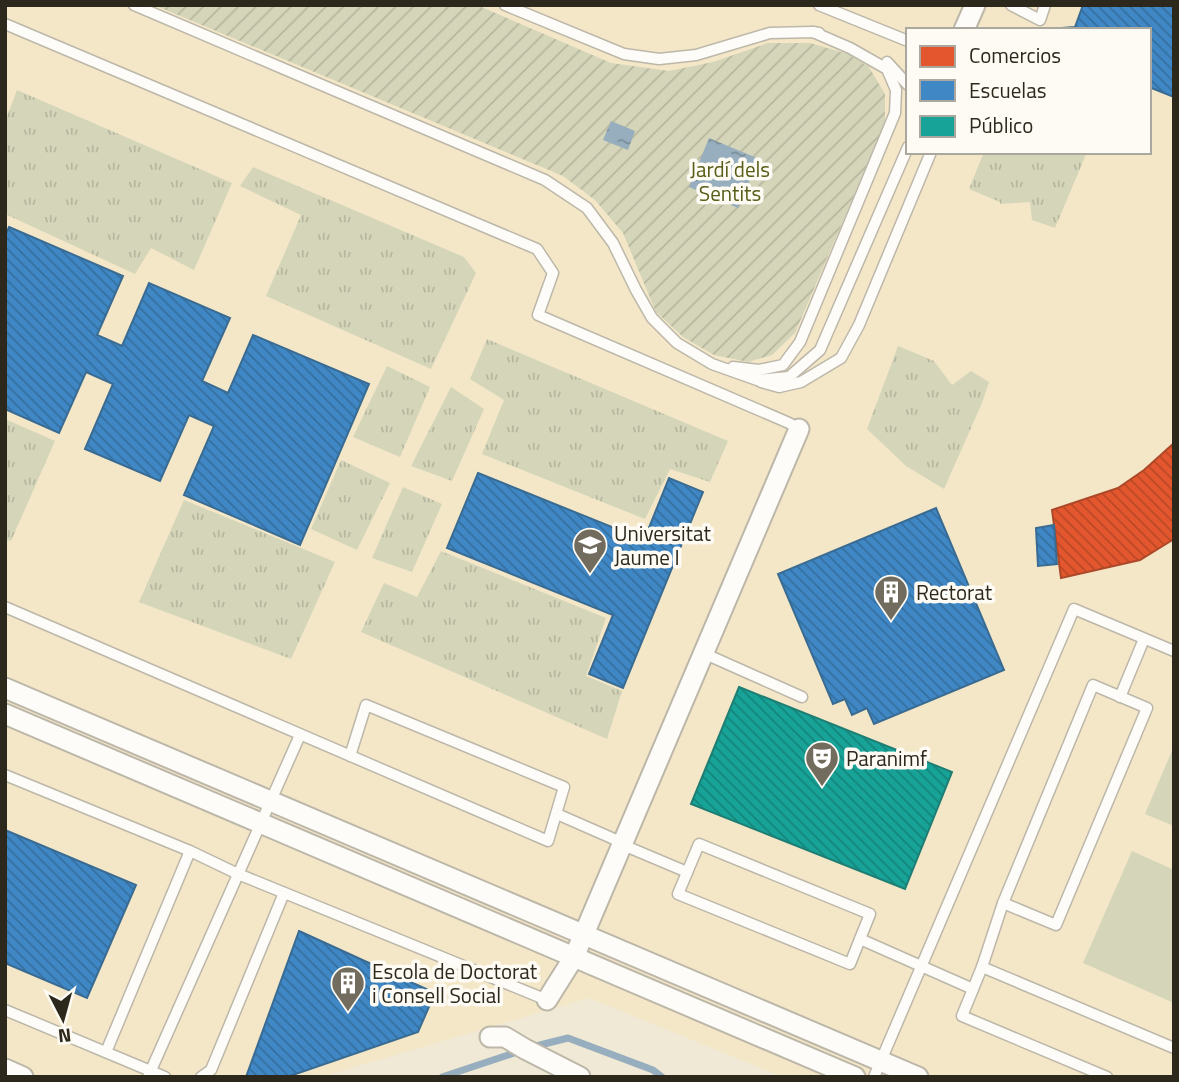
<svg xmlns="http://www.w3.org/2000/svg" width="1179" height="1082" viewBox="0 0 1179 1082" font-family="'Titillium Web',sans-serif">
	<defs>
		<pattern id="grass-tufts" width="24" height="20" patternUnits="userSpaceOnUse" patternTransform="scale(1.75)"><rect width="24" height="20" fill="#d5d5ba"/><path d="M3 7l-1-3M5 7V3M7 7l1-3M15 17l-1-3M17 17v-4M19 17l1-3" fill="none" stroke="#b7b79f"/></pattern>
		<pattern id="garden-furrows" width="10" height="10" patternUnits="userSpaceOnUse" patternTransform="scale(1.75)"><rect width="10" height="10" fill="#d5d5ba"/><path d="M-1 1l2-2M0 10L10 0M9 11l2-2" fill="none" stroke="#b7b79f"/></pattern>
		<pattern id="water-ripples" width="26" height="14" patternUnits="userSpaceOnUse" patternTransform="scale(1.75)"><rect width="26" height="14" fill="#96aebd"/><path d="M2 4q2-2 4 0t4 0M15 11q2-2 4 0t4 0" fill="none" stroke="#7b8e99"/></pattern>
		<pattern id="shops-back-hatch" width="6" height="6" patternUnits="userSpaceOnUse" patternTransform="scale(1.75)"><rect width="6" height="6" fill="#e4572e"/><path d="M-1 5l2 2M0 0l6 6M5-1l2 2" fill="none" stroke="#b94826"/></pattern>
		<pattern id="schools-back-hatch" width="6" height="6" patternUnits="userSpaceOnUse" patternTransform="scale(1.75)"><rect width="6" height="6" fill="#3f88c5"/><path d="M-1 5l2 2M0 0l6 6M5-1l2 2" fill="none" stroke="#356f9f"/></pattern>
		<pattern id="public-back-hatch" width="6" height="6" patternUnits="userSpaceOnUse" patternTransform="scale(1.75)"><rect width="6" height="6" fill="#17a398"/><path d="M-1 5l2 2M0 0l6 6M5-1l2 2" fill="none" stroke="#15857b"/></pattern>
	</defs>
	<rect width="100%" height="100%" fill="#f0e9d6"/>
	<path fill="#f3e7c8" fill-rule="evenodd" d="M5 5H1174V1077H783L589 998 321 1077H5ZM908 30H1149V152H908Z"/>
	<g fill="url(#grass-tufts)">
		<path d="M17 90 232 183 194 270 151 248 135 274 5 214V122Z"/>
		<path d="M984 152H1087L1055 228 1032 220 1030 202 1000 204V202L969 189Z"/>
		<path d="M253 167 464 257 476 273 431 369 266 296 301 215 240 186Z"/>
		<path d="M487 339 728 441 710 482 670 469 645 519 482 454 504 400 470 379Z"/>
		<path d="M898 346 934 361 952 385 971 371 989 382 982 403 944 489 906 466 867 429Z"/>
		<path d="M387 366 430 387 400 457 353 437Z"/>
		<path d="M451 387 484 409 452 481 411 466Z"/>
		<path d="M5 419 55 441 11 541 5 539Z"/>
		<path d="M341 460 390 483 357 550 311 529Z"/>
		<path d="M403 487 442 504 412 572 372 558Z"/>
		<path d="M184 500 335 562 291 659 139 602Z"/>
		<path d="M441 551 606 618 586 676 622 691 607 739 361 632 384 583 417 597Z"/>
	</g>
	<path fill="url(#garden-furrows)" d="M154 5H477L611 63 669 71 713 62 768 43H810L848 54 869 67 885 94V123L795 333 772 355 748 362 714 355 683 337 656 312 623 233 595 200 563 176Z"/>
	<g fill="#d5d5ba">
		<path d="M1174 746V826L1145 814Z"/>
		<path d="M1132 851 1174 870V1003L1083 963Z"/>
	</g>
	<g fill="url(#water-ripples)">
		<path d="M611 121 635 131 628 150 603 140Z"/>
		<path d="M709 138 759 159 738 208 689 187Z"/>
	</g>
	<path fill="url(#shops-back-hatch)" stroke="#ad4929" stroke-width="2" d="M1174 443V539L1140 560 1061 578 1052 510 1118 488 1144 470Z"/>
	<g fill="url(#schools-back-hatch)" stroke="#3a6b92" stroke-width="2">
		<path d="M1083 5H1174V97L1149 87V30H1060L1062 28 1075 27Z"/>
		<path d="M9 227 123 276 97 335 122 346 149 283 230 318 202 381 228 393 253 335 369 384 300 545 184 495 214 426 189 415 160 481 85 449 113 384 86 372 59 433 5 409V236Z"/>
		<path d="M478 473 644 540 669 478 703 492 623 688 589 674 613 615 447 548Z"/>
		<path d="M936 508 1004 670 874 724 867 708 852 715 845 699 833 704 778 574Z"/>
		<path d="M1054 525 1057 564 1038 566 1036 528Z"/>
		<path d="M5 830 136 885 87 998 5 963Z"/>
		<path d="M299 931 435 993 418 1032 287 1077H246Z"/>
	</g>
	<path fill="url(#public-back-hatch)" stroke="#1e7e73" stroke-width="2" d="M739 687 952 772 905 889 691 804Z"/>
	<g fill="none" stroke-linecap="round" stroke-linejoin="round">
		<g stroke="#96aebd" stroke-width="7">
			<path d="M532 1047 568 1038 653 1070 662 1077"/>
			<path d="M442 1077 520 1051"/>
		</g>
		<g stroke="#bdb7a9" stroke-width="13">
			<g id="lane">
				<path d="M134 5 545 180 587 208 613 243 636 290 652 318 677 343 712 364 757 380 789 377 820 350 908 147"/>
				<path d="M505 5 624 54 659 59 696 55 770 33 813 32 819 33"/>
				<path d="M819 5 908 41"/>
				<path d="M1011 5 1040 20 1045 5"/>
				<path d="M5 24 537 249 553 273 538 315 789 423 799 429"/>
				<path d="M887 62 908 85"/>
				<path d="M733 367 759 370 783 365 800 342 895 113 896 90 887 69 850 48 813 32"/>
				<path d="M761 382 779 387 801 382 841 358 859 325 931 152"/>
				<path d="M5 607 548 841 564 787 366 705 350 756"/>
				<path d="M703 653 802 697"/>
				<path d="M1093 685 1147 708 1056 925 1003 903Z"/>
				<path d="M1120 697 1144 639"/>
				<path d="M5 775 190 851 238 874 547 1000"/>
				<path d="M557 814 614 839 623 845 687 872"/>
				<path d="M699 844 870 914 850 964 678 894Z"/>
				<path d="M860 939 973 989"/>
				<path d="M982 967 1003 903"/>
				<path d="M5 1010 165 1077"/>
				<path d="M106 1052 190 851"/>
				<path d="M148 1077 300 735"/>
				<path d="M201 1077 211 1070 284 893"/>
				<path d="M874 1077 1074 609 1174 651"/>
				<path d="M1107 1077 962 1016 982 967 1174 1048"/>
			</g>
		</g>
		<g stroke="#bdb7a9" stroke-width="23">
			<g id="street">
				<path d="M964 30 975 5"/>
				<path d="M5 688 918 1077"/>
				<path d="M5 714 855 1077"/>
				<path d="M547 1000 574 957 584 934 799 429"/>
				<path d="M490 1037H505L525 1049 580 1077"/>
				<path d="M5 1069 23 1077"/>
			</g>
		</g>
		<use href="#lane" stroke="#fdfcf9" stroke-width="10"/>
		<use href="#street" stroke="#fdfcf9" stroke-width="19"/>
	</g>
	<defs>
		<g id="university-pin" transform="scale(1.75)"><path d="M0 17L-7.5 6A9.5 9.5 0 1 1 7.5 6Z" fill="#716c5d" stroke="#fefbf5"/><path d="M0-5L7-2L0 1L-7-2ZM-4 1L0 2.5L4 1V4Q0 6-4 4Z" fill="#fff"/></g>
		<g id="building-pin" transform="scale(1.75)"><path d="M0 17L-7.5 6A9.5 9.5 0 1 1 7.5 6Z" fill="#716c5d" stroke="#fefbf5"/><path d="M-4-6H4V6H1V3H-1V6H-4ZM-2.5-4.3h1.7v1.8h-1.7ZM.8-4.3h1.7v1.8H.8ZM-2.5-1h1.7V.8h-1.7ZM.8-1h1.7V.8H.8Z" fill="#fff"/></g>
		<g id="theatre-pin" transform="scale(1.75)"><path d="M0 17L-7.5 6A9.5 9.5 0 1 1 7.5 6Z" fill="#716c5d" stroke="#fefbf5"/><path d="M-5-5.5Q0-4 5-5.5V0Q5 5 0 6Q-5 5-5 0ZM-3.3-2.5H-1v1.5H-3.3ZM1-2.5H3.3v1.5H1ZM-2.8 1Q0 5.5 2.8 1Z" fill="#fff"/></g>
	</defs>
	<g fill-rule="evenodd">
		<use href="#university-pin" x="590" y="545"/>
		<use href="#building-pin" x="891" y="592"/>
		<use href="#theatre-pin" x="822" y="758"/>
		<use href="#building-pin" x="348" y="983"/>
	</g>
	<g text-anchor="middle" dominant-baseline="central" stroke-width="7" stroke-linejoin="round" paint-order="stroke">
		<g font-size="21" fill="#575d17" stroke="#fefbf5">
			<text x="730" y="169">Jardí dels<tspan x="730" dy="24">Sentits</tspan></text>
		</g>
		<g font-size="21" fill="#2d281c" stroke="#fefbf5" text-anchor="start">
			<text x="614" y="533">Universitat<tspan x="614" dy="24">Jaume I</tspan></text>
			<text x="916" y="592">Rectorat</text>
			<text x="846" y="758">Paranimf</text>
			<text x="372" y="971">Escola de Doctorat<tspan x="372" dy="24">i Consell Social</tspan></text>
		</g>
	</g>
	<rect width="1179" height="1082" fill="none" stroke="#2d281c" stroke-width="14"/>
	<rect x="906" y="28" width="245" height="126" fill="#fefbf5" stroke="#aaa79e" stroke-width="2"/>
	<rect x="920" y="46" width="35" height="21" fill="#e4572e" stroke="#aaa79e" stroke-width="2"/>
	<text x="969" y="63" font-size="21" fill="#2d281c">Comercios</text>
	<rect x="920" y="80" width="35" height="21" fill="#3f88c5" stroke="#aaa79e" stroke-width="2"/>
	<text x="969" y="98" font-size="21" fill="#2d281c">Escuelas</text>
	<rect x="920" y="116" width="35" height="21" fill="#17a398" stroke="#aaa79e" stroke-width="2"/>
	<text x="969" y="133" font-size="21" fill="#2d281c">Público</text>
	<g transform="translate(63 1019) rotate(174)" stroke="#fefbf5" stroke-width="5" paint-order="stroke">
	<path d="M0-5L12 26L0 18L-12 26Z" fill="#2d281c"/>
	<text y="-10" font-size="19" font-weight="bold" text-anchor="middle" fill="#2d281c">N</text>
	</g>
</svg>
